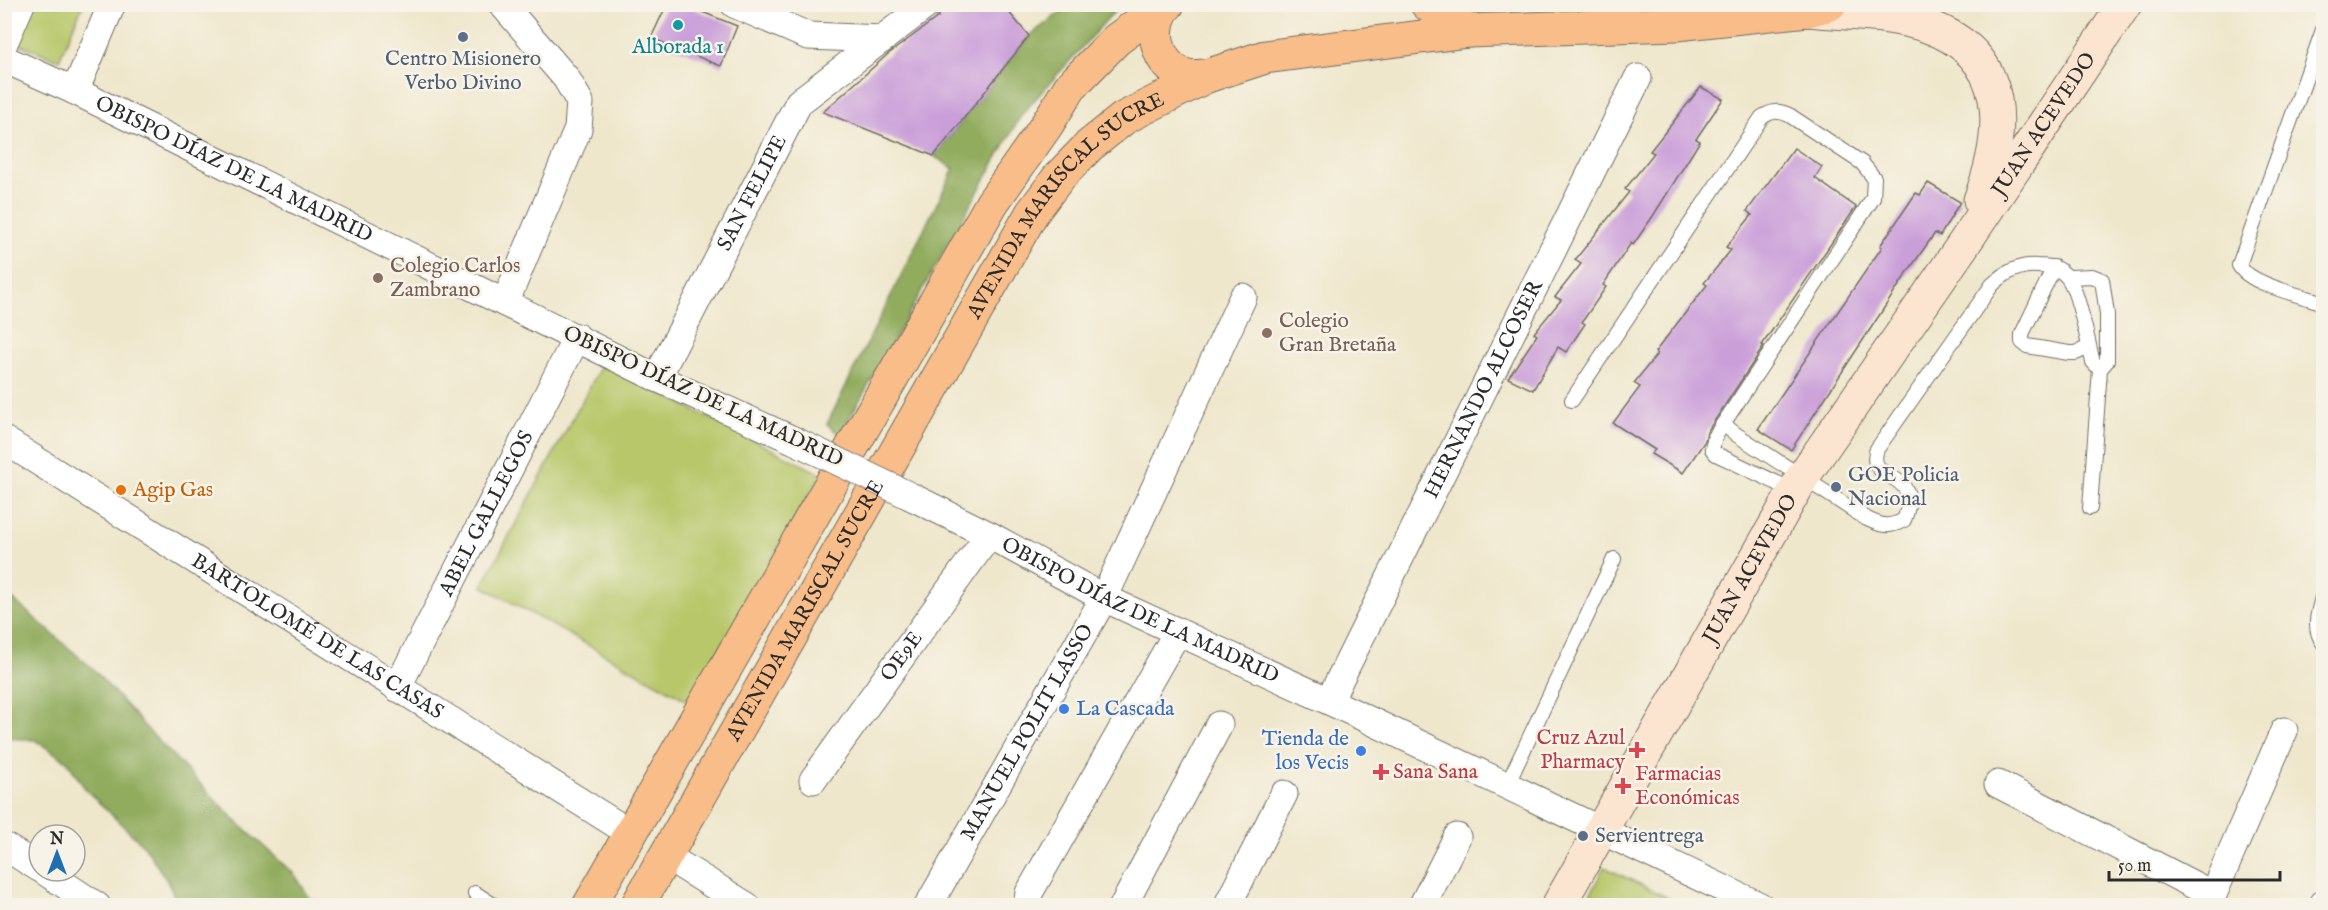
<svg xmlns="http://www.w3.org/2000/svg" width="2328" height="910" viewBox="0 0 2328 910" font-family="'IM FELL English',serif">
	<rect width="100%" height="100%" fill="#f7f3e8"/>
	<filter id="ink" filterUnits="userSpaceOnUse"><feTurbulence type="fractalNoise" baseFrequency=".0167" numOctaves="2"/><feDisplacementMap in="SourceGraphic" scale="12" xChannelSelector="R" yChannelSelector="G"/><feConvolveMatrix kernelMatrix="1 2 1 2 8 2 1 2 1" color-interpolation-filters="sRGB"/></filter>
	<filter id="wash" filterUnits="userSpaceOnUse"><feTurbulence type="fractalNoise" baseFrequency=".008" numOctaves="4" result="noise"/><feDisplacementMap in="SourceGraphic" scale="24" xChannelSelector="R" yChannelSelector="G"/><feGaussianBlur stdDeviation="1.35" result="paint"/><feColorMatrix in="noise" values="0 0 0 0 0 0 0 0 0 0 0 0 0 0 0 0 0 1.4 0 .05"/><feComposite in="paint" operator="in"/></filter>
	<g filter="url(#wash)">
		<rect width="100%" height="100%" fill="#efe7cc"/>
		<g fill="#b7c769" stroke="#71794a" stroke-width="1.5">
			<path d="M4 5H83L59 60 5 39Z"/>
			<path d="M602 364 821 474 690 702 482 586Z"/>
			<path d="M1604 867 1683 905H1585Z"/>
		</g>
		<g fill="#91ac5d" stroke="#5e6c44" stroke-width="1.5">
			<path d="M1070 5H1123L1111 15 1022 114 840 435 827 424 954 169 934 156 1029 36Z"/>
			<path d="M5 565 8 595 94 670 148 730 236 821 295 875 314 905H178L169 884 145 847 86 790 67 761 35 740 10 738 5 733Z"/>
		</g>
		<g id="blocks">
			<g fill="#ca9fd9">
				<path d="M667 4H682L737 26 721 66 651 38Z"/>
				<path d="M944 4H1002L1029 36 934 156 823 112 887 55 938 17Z"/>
				<path d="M1701 87 1723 99 1696 139 1700 141 1653 216 1633 245 1631 243 1603 285 1606 287 1582 322 1585 324 1566 352 1558 347 1533 390 1508 378 1537 335 1534 333 1561 300 1555 297 1581 264 1575 260 1629 192 1625 189 1654 153 1650 151Z"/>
				<path d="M1794 148 1822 167 1815 178 1856 207 1762 345 1764 346 1707 432 1705 441 1683 473 1651 454 1655 450 1613 423 1640 387 1634 383 1657 354 1655 352 1707 285 1704 283 1731 250 1726 247 1752 215 1747 211Z"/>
				<path d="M1928 183 1960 202 1940 236 1935 233 1909 270 1791 450 1758 429 1882 247 1880 246 1916 193 1920 195Z"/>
			</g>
		</g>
	</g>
	<g filter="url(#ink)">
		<use href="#blocks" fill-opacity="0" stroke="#706d63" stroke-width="1.5"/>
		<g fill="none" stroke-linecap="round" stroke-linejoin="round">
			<g stroke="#706d63" stroke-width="16">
				<g id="lane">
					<path d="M2324 27 2239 265C2248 284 2303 296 2324 303"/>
					<path d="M2054 267 2022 334V342L2027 346 2069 353H2076L2089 347"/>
					<path d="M2069 277 2092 276 2102 280 2107 314V361L2100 369 2090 508"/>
					<path d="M1572 400 1762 117C1772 111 1778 110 1789 115L1862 163 1874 178 1873 198 1723 424 1737 435 1867 519C1882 526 1889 528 1904 520 1925 467 1864 485 1877 449L1992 285C2005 273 2019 264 2038 266 2049 266 2059 267 2067 277 2078 288 2088 344 2093 362L2100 369"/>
					<path d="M1723 424 1715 437 1712 449 1716 454 1794 491"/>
					<path d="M2324 591C2319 609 2311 628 2324 644"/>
					<path d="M1507 785 1614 559"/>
					<path d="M475 893 495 906"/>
				</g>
			</g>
			<g stroke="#706d63" stroke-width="29">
				<g id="street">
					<path d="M502 4 566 78 580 102 578 129 505 303"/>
					<path d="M734 4 808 36 883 39"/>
					<path d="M4 43 21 4"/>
					<path id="s1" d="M4 59 75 91 657 378 791 439"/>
					<path d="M75 91 112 4"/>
					<path id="s2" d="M657 378 799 102 928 4"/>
					<path id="s3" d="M4 440 630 833"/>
					<path id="s4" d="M912 497 989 535 1104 598 1329 701 1760 906"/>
					<path id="s5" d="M397 688 577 337"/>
					<path id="s6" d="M1329 701 1638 78"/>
					<path id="s7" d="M813 780 989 535"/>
					<path d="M1998 784 2213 895"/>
					<path d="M4 846 39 868"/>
					<path d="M666 856 747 906"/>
					<path d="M44 871 97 906"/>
					<path id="s8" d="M928 906 1104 598 1243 297"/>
					<path d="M1027 906 1029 893 1178 631"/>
					<path d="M1123 906 1219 725"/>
					<path d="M1227 906 1284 794"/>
					<path d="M1422 906 1457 837"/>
					<path d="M2208 906 2284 731"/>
					<path d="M2322 906 2324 903"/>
				</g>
			</g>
			<g stroke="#706d63" stroke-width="35">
				<g id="secondary">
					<path d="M1808 10C1847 14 1890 13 1927 26 2011 55 2006 131 1980 200"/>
					<path id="s9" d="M1558 906 1802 478 1963 245 2125 4"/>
				</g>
			</g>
			<g stroke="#706d63" stroke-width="35">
				<g id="primary">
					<path d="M1168 4C1146 26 1157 69 1188 76 1194 77 1201 76 1207 76"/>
					<path d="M1427 4 1468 31"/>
					<path d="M589 906 992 203 1046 126 1070 87 1116 40 1165 4"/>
					<path id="s10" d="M637 906 1032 213 1059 177 1089 146 1124 118 1207 76 1265 57 1468 31 1677 24 1808 10 1830 4"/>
				</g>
			</g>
			<use href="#lane" stroke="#fff" stroke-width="14"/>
			<use href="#street" stroke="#fff" stroke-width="27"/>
			<use href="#secondary" stroke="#fce5d0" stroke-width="33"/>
			<use href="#primary" stroke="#f8bd89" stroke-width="33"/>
			<g stroke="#706d63" stroke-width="29" stroke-linecap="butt">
				<path id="street-bridge" d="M791 439 912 497"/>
			</g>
			<use href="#street-bridge" stroke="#fff" stroke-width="27"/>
		</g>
	</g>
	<circle fill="#0f9aa8" stroke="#f7f3e8" stroke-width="2" cx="678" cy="25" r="6"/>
	<g fill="#5c6f8a" stroke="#f7f3e8" stroke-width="2">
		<circle cx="463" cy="37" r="6"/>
		<circle cx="1836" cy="487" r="6"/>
		<circle cx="1583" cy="836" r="6"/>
	</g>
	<g fill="#8d6e63" stroke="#f7f3e8" stroke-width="2">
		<circle cx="378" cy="278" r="6"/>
		<circle cx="1267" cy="333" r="6"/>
	</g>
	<circle fill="#e8710a" stroke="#f7f3e8" stroke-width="2" cx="121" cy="490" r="6"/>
	<g fill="#3f7fe0" stroke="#f7f3e8" stroke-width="2">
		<circle cx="1064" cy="709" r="6"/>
		<circle cx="1361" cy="751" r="6"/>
	</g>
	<g fill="#e0444e" stroke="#f7f3e8" stroke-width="2">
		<path d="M1634 741h6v6h6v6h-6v6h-6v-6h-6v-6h6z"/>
		<path d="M1378 763h6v6h6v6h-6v6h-6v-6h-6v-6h6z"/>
		<path d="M1620 777h6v6h6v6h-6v6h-6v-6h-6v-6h6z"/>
	</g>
	<g text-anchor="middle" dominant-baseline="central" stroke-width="5" stroke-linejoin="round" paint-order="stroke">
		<g font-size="21" fill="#0d838f" stroke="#f7f3e8">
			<text x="678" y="47">Alborada 1</text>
		</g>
		<g font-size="21" fill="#4e5e75" stroke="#f7f3e8" text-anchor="start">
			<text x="463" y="59" text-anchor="middle">Centro Misionero<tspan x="463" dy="24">Verbo Divino</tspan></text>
			<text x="1848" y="475">GOE Policia<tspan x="1848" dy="24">Nacional</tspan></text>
			<text x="1595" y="836">Servientrega</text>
		</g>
		<g font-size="21" fill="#2b2b2b" stroke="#f7f3e8">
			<text stroke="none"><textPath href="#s9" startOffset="921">JUAN ACEVEDO</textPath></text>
			<text stroke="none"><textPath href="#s1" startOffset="255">OBISPO DÍAZ DE LA MADRID</textPath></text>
			<text stroke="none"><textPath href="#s2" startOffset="208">SAN FELIPE</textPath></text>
			<text stroke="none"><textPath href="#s10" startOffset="826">AVENIDA MARISCAL SUCRE</textPath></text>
			<text stroke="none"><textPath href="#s6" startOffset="348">HERNANDO ALCOSER</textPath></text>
			<text transform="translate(703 397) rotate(25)">OBISPO DÍAZ DE LA MADRID</text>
			<text stroke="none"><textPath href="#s5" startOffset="196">ABEL GALLEGOS</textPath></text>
			<text stroke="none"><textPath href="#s9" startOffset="388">JUAN ACEVEDO</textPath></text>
			<text stroke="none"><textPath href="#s4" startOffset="255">OBISPO DÍAZ DE LA MADRID</textPath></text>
			<text stroke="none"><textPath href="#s10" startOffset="340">AVENIDA MARISCAL SUCRE</textPath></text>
			<text stroke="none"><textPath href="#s3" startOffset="370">BARTOLOMÉ DE LAS CASAS</textPath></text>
			<text stroke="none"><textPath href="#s7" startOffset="152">OE9E</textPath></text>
			<text stroke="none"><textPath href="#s8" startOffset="200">MANUEL POLIT LASSO</textPath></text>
		</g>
		<g font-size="21" fill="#785e54" stroke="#f7f3e8" text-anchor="start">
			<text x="390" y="266">Colegio Carlos<tspan x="390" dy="24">Zambrano</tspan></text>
			<text x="1279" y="321">Colegio<tspan x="1279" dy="24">Gran Bretaña</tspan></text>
		</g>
		<g font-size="21" fill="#c56008" stroke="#f7f3e8" text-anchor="start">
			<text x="133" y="490">Agip Gas</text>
		</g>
		<g font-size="21" fill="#366cbe" stroke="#f7f3e8" text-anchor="start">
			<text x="1076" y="709">La Cascada</text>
			<text x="1349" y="739" text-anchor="end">Tienda de<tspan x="1349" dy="24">los Vecis</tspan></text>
		</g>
		<g font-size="21" fill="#be3a42" stroke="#f7f3e8" text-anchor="start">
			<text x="1625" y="738" text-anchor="end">Cruz Azul<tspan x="1625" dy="24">Pharmacy</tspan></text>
			<text x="1393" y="772">Sana Sana</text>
			<text x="1635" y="774">Farmacias<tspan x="1635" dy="24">Económicas</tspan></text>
		</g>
	</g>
	<rect width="2328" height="910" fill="none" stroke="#f7f3e8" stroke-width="24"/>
	<g transform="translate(57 853)"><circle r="28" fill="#f7f3e8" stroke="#a5a39c" stroke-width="1.5"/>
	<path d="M0-4.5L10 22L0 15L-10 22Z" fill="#1f6fb2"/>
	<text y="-9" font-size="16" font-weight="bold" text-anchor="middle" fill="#2b2b2b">N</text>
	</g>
	<path d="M2109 871v9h171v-9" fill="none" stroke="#2b2b2b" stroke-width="3"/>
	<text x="2118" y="871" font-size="18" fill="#2b2b2b" stroke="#f7f3e8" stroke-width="4.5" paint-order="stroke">50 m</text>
</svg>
